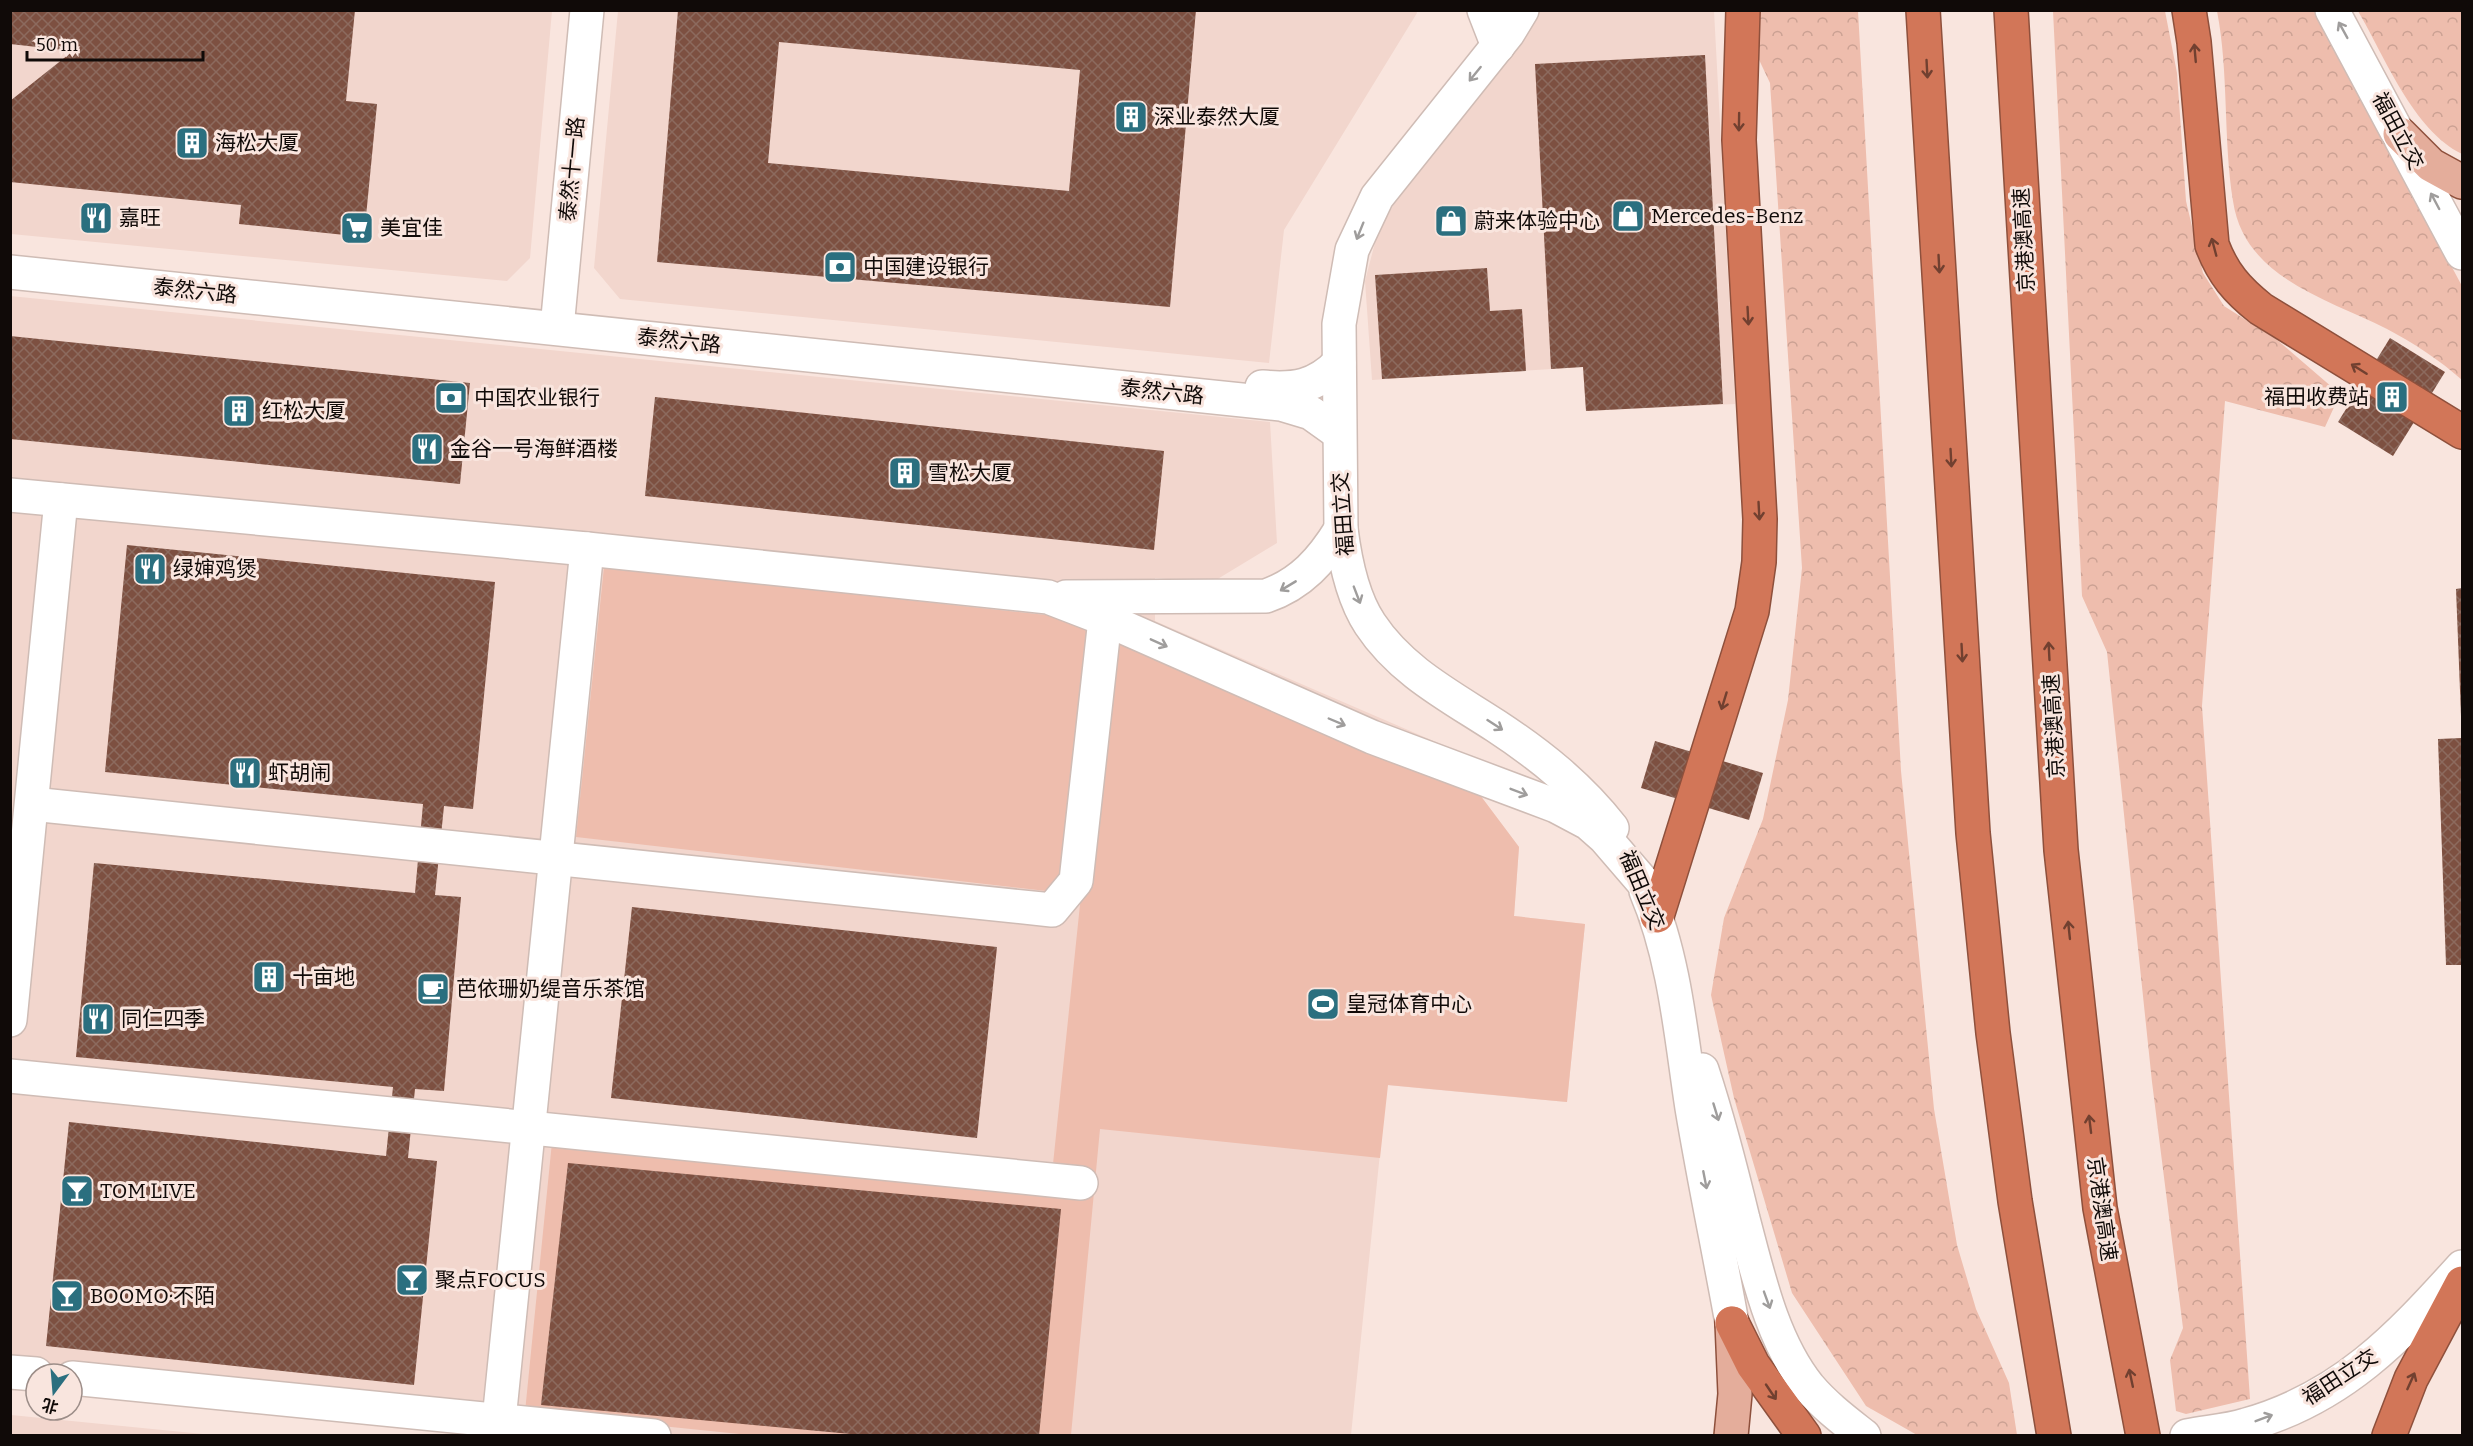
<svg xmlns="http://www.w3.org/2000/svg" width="2473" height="1446" viewBox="0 0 2473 1446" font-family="Bitter,'Noto Sans SC',serif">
	<defs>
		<pattern id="forest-crowns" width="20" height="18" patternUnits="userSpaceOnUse" patternTransform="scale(1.5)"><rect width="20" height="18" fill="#eebdad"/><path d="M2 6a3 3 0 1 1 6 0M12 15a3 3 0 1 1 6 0" fill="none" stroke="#cba193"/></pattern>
		<pattern id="building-cross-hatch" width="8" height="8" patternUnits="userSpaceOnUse" patternTransform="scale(1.5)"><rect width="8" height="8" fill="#7d5041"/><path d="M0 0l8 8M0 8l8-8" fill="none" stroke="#8c6a5e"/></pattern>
	</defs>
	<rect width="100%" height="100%" fill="#f9e5de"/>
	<g fill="#f2d6cd">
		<path d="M1416 10 1417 13 1284 230 1269 363 620 299 594 268 618 11Z"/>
		<path d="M10 11H552L530 258 507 281 11 234Z"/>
		<path d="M1535 11H1714L1735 404 1586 411 1583 367 1372 380 1365 281 1377 235 1400 193Z"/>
		<path d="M10 296 1270 422 1277 543 1211 583 1155 578V621L1480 761 1477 791 1519 847 1514 916 1585 924 1567 1102 1387 1085 1351 1435 510 1436 72 1374H36L11 1385Z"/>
		<path d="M11 1415 213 1435H11Z"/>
	</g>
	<g fill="url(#forest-crowns)">
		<path d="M1736 11H1858L1901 771 1934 1109 1957 1245 1976 1309 2009 1383 2017 1435H1917L1866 1406 1792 1293 1734 1098 1711 995 1724 918 1763 819 1788 700 1802 568 1770 83Z"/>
		<path d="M2053 11H2165L2177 73 2186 201 2203 273 2224 306 2276 339 2340 394 2325 427 2225 401 2202 706 2250 1399 2186 1414 2176 1411 2170 1360 2183 1328 2152 1082 2107 652 2082 596Z"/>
		<path d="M2217 11H2315L2462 286V380C2441 361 2412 342 2387 329 2328 299 2244 278 2233 201 2223 139 2229 73 2217 11Z"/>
		<path d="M2358 11H2462V154C2413 130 2385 57 2358 11Z"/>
	</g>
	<path fill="#eebdad" d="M604 567 1046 615 1149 654 1477 791 1519 847 1514 916 1585 924 1567 1102 1388 1085 1380 1158 1100 1129 1071 1435 759 1436 525 1412 552 1142 1050 1193 1081 895 576 837Z"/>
	<g fill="url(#building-cross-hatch)" fill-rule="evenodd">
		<path d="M10 10H355L346 101 377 104 364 237 239 224 241 205 10 182V101L73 51 10 44Z"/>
		<path d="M678 10H1196L1170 307 657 262ZM779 42 1080 70 1069 191 768 163Z"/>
		<path d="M1705 55 1723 404 1586 411 1583 367 1551 369 1535 64Z"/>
		<path d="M1487 268 1490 311 1522 309 1526 371 1382 379 1375 275Z"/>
		<path d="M10 336 470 383 460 484 10 439Z"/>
		<path d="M2390 338 2445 372 2393 456 2338 422Z"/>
		<path d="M655 397 1164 451 1154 550 645 496Z"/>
		<path d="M127 545 495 582 473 809 444 806 435 895 461 897 444 1091 415 1089 408 1158 437 1161 414 1385 46 1346 69 1122 386 1156 393 1087 76 1057 94 863 415 893 423 804 105 772Z"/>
		<path d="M2462 588V716H2461L2456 589Z"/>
		<path d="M2462 738V965H2446L2438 739Z"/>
		<path d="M1655 741 1763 773 1749 820 1641 788Z"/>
		<path d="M632 907 997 947 977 1138 611 1098Z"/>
		<path d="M568 1163 1061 1209 1039 1436H872L541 1405Z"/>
	</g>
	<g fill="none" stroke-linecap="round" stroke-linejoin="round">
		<g stroke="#cfbcb5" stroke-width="36">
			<g id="minor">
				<path d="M1484 10 1498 46"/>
				<path d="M1522 10 1508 33 1377 197 1352 250 1339 324 1341 529C1345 561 1352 597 1370 624 1401 671 1450 696 1496 726 1540 755 1579 786 1612 828"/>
				<path d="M2332 10 2462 253"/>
				<path d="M10 272 1281 404 1311 413 1339 433"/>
				<path d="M557 328 587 10"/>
				<path d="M1262 387C1294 390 1316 387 1339 363"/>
				<path d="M10 495 587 549 1048 597 1105 619 1372 737 1556 806 1588 823 1605 838 1642 881"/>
				<path d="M1066 597 1266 596C1301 584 1322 560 1341 529"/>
				<path d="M32 804 1052 910 1076 881 1105 619"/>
				<path d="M1646 891C1675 959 1681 1036 1692 1108 1704 1180 1719 1251 1732 1323"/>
				<path d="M10 1020 61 500"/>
				<path d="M1702 1070C1718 1119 1731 1169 1743 1219 1758 1275 1772 1341 1809 1387 1825 1406 1845 1421 1864 1436"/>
				<path d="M10 1076 1081 1183"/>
				<path d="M10 1372 36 1374"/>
				<path d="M72 1378 654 1436"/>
				<path d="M499 1420 587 549"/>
				<path d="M2187 1436C2207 1432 2227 1431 2246 1425 2342 1398 2398 1338 2462 1267"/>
			</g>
		</g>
		<g stroke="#8e503c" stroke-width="36">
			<g id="major">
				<path d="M2400 134 2431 165 2462 182"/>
				<path d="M1731 1436 1735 1394 1732 1323"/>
			</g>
		</g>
		<g stroke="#8e503c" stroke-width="36">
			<g id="highway">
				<path d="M1923 10 1973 833 1993 1033 2015 1201 2054 1436"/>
				<path d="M2011 10 2061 850 2100 1208 2143 1436"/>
				<path d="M2189 10 2194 42 2212 245C2223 274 2237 290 2261 309L2462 432"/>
				<path d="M1657 916 1752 611 1759 562 1760 519 1739 140 1743 10"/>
				<path d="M1732 1323 1753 1365 1804 1436"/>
				<path d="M2389 1436 2411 1379 2462 1283"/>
			</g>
		</g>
		<use href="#minor" stroke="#fff" stroke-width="33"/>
		<use href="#major" stroke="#e4ad9b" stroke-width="33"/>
		<use href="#highway" stroke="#d27658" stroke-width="33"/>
	</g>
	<defs><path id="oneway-shaft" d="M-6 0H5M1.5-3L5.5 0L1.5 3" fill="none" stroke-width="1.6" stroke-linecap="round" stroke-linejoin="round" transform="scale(1.5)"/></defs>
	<g stroke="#9f9d9c">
		<use href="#oneway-shaft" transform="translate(2343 30) rotate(-119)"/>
		<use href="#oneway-shaft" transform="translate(1475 74) rotate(129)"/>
		<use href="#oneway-shaft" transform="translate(2435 201) rotate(-118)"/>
		<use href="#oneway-shaft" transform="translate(1360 231) rotate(112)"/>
		<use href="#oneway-shaft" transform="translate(1288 586) rotate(149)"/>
		<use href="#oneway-shaft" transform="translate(1357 595) rotate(69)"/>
		<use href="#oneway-shaft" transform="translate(1159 643) rotate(24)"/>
		<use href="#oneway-shaft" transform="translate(1337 722) rotate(23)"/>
		<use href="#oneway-shaft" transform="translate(1495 725) rotate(33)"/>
		<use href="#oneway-shaft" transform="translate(1519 792) rotate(21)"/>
		<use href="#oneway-shaft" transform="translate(1716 1112) rotate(73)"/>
		<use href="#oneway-shaft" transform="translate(1705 1180) rotate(79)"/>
		<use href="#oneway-shaft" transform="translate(1767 1300) rotate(70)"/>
		<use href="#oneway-shaft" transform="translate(2264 1418) rotate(-21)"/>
	</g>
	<g stroke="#714030">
		<use href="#oneway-shaft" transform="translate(2195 53) rotate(-95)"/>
		<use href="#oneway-shaft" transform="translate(1927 69) rotate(87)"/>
		<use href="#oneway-shaft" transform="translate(1739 122) rotate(91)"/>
		<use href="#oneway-shaft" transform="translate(2214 247) rotate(-105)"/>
		<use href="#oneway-shaft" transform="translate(1939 264) rotate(87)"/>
		<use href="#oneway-shaft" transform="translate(1748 316) rotate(87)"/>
		<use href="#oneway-shaft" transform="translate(2359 369) rotate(-148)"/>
		<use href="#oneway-shaft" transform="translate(1951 458) rotate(87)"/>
		<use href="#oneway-shaft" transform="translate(1759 511) rotate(87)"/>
		<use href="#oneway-shaft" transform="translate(2049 651) rotate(-93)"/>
		<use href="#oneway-shaft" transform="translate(1962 653) rotate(87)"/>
		<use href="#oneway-shaft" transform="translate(1724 701) rotate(107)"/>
		<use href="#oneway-shaft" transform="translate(2069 930) rotate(-96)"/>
		<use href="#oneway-shaft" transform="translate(2090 1124) rotate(-97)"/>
		<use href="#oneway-shaft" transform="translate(2131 1378) rotate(-102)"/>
		<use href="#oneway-shaft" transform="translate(2411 1381) rotate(-66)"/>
		<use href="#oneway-shaft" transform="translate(1771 1392) rotate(56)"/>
	</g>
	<defs>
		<g id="building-square" transform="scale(1.725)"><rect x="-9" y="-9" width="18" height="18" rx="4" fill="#2b6f7f" stroke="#f9e5de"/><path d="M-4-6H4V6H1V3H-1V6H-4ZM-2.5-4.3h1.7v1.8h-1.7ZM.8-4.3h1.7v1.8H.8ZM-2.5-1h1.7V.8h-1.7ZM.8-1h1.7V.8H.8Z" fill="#fff"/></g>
		<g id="shop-square" transform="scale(1.725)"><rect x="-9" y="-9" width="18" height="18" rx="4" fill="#2b6f7f" stroke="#f9e5de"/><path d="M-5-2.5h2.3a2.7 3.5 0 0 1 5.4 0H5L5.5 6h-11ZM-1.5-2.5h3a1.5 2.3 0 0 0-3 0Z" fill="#fff"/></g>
		<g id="restaurant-square" transform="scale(1.725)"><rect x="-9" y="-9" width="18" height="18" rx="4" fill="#2b6f7f" stroke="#f9e5de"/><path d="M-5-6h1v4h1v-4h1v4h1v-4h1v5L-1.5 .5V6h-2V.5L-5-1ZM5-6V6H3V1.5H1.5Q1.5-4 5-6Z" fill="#fff"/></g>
		<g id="supermarket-square" transform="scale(1.725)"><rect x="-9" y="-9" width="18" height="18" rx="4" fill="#2b6f7f" stroke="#f9e5de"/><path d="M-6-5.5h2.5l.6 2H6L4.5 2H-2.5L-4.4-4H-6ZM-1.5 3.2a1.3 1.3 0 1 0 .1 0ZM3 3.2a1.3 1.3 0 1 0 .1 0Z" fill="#fff"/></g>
		<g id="bank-square" transform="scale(1.725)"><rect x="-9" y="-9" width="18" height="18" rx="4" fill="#2b6f7f" stroke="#f9e5de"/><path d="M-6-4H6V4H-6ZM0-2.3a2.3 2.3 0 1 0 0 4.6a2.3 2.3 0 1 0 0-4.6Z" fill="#fff"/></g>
		<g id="cafe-square" transform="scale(1.725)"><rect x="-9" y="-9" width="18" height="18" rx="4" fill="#2b6f7f" stroke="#f9e5de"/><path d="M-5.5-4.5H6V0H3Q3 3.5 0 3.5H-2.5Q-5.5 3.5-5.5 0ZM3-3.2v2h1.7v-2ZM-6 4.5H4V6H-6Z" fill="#fff"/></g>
		<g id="stadium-square" transform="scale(1.725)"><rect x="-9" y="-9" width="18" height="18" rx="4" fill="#2b6f7f" stroke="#f9e5de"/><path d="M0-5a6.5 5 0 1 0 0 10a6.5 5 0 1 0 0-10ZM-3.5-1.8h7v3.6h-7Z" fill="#fff"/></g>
		<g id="bar-square" transform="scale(1.725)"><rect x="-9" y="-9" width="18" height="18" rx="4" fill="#2b6f7f" stroke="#f9e5de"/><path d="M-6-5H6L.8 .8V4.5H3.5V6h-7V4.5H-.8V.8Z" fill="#fff"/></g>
	</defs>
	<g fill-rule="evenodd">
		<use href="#building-square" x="1131" y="117"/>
		<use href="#building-square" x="192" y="143"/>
		<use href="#shop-square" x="1628" y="216"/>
		<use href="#restaurant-square" x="96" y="218"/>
		<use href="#shop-square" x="1451" y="221"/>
		<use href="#supermarket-square" x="357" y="228"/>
		<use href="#bank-square" x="840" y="267"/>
		<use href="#building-square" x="2392" y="397"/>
		<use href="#bank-square" x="451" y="398"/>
		<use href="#building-square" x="239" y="411"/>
		<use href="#restaurant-square" x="427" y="449"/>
		<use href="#building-square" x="905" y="473"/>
		<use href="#restaurant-square" x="150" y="569"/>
		<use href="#restaurant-square" x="245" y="773"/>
		<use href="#building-square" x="269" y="977"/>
		<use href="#cafe-square" x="433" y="989"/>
		<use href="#stadium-square" x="1323" y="1004"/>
		<use href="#restaurant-square" x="98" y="1019"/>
		<use href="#bar-square" x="77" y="1191"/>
		<use href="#bar-square" x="412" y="1280"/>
		<use href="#bar-square" x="67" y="1296"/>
	</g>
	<g text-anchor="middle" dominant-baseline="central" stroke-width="6" stroke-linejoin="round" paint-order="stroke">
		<g font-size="21" fill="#100a08" stroke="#f9e5de" text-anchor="start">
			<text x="1154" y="117">深业泰然大厦</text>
			<text x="215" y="143">海松大厦</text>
			<text x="1651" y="216">Mercedes-Benz</text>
			<text x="119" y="218">嘉旺</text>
			<text x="1474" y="221">蔚来体验中心</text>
			<text x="380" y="228">美宜佳</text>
			<text x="863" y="267">中国建设银行</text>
			<text x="2369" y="397" text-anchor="end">福田收费站</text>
			<text x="474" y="398">中国农业银行</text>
			<text x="262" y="411">红松大厦</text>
			<text x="450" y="449">金谷一号海鲜酒楼</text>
			<text x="928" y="473">雪松大厦</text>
			<text x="173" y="569">绿婶鸡煲</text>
			<text x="268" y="773">虾胡闹</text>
			<text x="292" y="977">十亩地</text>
			<text x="456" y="989">芭依珊奶缇音乐茶馆</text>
			<text x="1346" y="1004">皇冠体育中心</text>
			<text x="121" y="1019">同仁四季</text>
			<text x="100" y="1191">TOM LIVE</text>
			<text x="435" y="1280">聚点FOCUS</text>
			<text x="90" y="1296">BOOMO·不陌</text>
		</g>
		<g font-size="21" fill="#100a08" stroke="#f9e5de">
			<text transform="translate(2398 131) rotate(62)">福田立交</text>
			<text transform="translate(572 169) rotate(-85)">泰然十一路</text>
			<text transform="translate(2024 240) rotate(-93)">京港澳高速</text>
			<text transform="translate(195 291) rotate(6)">泰然六路</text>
			<text transform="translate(679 341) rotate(6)">泰然六路</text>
			<text transform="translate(1162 392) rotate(6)">泰然六路</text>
			<text transform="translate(1343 514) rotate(-94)">福田立交</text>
			<text transform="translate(2054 726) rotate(-93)">京港澳高速</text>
			<text transform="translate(1642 890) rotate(67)">福田立交</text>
			<text transform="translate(2102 1209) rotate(82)">京港澳高速</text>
			<text transform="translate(2340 1377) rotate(-33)">福田立交</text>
		</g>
	</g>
	<rect width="2473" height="1446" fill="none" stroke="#100a08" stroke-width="24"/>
	<g transform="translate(54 1392) rotate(196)"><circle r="28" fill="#f9e5de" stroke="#9c8d88" stroke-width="1.5"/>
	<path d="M0-4.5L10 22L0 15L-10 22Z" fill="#2b6f7f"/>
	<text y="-9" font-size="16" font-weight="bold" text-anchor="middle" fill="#100a08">北</text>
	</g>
	<path d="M27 51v9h176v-9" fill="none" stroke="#100a08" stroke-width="3"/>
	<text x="36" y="51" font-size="18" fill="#100a08" stroke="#f9e5de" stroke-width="4.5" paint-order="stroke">50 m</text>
</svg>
